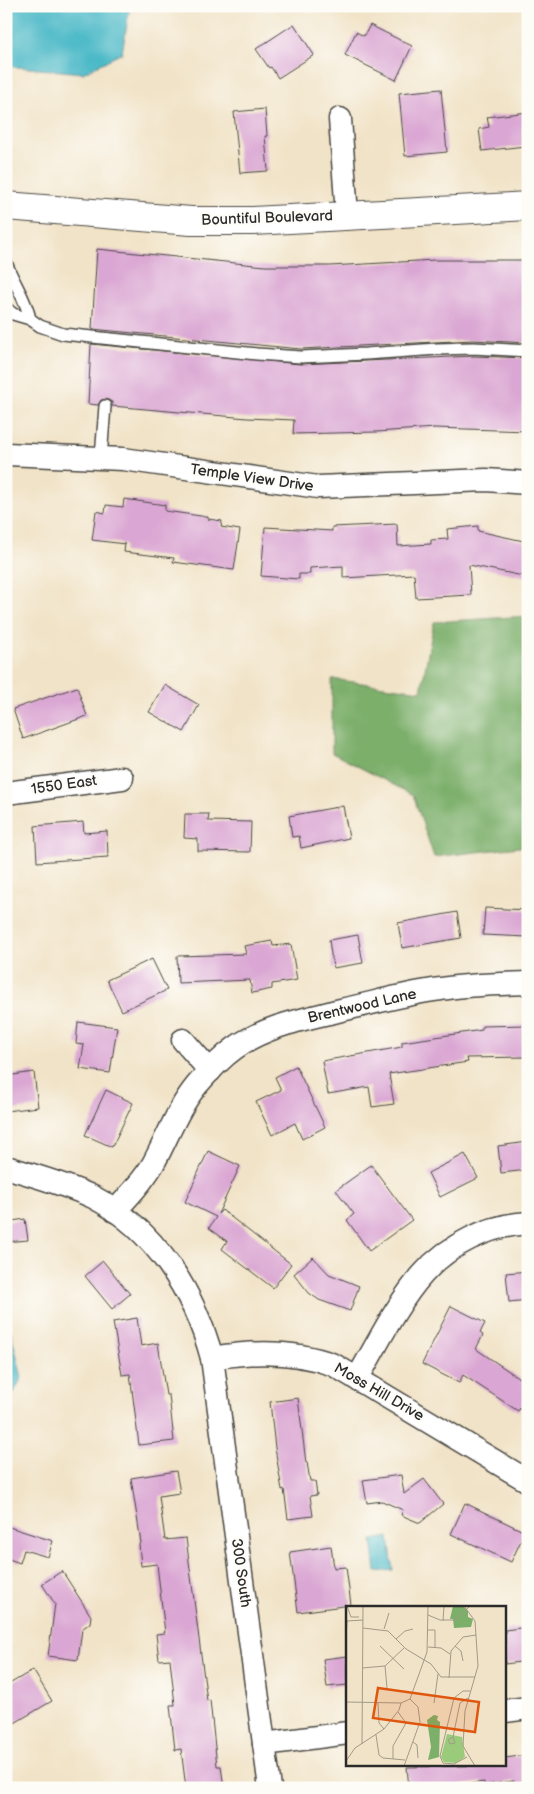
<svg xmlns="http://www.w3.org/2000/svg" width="534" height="1794" viewBox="0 0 534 1794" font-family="'Balsamiq Sans',sans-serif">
	<rect width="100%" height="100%" fill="#fdfcf7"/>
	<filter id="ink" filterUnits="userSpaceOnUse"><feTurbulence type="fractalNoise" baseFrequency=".02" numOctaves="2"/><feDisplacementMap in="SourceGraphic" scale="10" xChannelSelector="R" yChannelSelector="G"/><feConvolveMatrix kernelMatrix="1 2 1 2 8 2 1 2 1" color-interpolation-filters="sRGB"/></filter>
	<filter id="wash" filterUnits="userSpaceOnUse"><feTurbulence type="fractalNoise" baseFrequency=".0096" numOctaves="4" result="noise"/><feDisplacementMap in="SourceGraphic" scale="20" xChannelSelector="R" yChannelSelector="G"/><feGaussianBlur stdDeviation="1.12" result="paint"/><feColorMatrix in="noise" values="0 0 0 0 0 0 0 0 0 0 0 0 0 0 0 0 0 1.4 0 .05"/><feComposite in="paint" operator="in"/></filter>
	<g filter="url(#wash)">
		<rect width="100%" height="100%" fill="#f1e3c7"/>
		<path fill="#7baf6a" stroke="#536d4a" d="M528 616V846L434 857 413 795 332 753V679L421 691 434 622Z"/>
		<g fill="#4cb9c7" stroke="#3c7279">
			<path d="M6 6H130L122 53 83 73 6 66Z"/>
			<path d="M6 1312 22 1377 6 1408Z"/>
			<path d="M389 1537 393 1570 376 1572 372 1540Z"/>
		</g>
		<g id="blocks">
			<g fill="#daa6d3">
				<path d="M294 24 314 55 278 78 271 67 269 68 256 49Z"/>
				<path d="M370 25 412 46 396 80 345 55 356 32 364 36Z"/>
				<path d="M441 89 447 152 405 156 399 93Z"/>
				<path d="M265 109 267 136H265L268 171 240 173 234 112Z"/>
				<path d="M528 112V128H523L525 146 482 151 479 129 489 127 487 117Z"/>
				<path d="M97 249 265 266H330L435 260H528V343L473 340 301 349 92 329Z"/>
				<path d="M91 344 300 364 473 356 528 358V431L435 428 376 432 293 434 294 420 247 418 112 406V402L106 399 101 400 98 405 88 404Z"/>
				<path d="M124 499 165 505V511L208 517V519L222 521 221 527 240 530 234 570 173 562 174 558 124 552 125 544 92 540 96 511 105 513 106 505 123 507Z"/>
				<path d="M397 524 398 546 431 544V540L448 539 447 529 478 526V531L528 542V577L469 565 471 595 416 598 414 574 343 578V566L310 568V574H299V579L261 576 265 527 332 531V527Z"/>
				<path d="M165 685 199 705 184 732 149 712Z"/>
				<path d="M77 687 87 716 23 739 13 709Z"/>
				<path d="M343 806 349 838 301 848 299 836 292 837 289 816Z"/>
				<path d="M185 814H209L208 821 251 822 250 852 198 851V839L184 838Z"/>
				<path d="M83 822 84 833 107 831 108 857 37 862 35 826Z"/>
				<path d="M485 908 528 910V937L483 935Z"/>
				<path d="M457 912 461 938 402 948 398 923Z"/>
				<path d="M358 935 363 963 333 968 329 940Z"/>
				<path d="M272 941 273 946 291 944 297 980 272 984V989L252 993 250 980 178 983 177 956 246 954 244 946Z"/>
				<path d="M152 959 167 990 122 1011 107 980Z"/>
				<path d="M78 1022 117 1027 110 1073 80 1069 84 1045 76 1044Z"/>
				<path d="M528 1025V1057L467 1058 468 1062 389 1074 394 1104 372 1107 369 1087 328 1094 322 1061 402 1047V1042L482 1030V1026Z"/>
				<path d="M296 1066 325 1127 302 1139 295 1123 272 1135 256 1102 281 1090 275 1077Z"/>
				<path d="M34 1072 38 1107 6 1111V1076Z"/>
				<path d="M106 1090 133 1103 112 1147 85 1135Z"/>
				<path d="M528 1142V1170L501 1173 498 1146Z"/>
				<path d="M208 1151 240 1166 218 1214 222 1210 291 1264 273 1288 222 1249 227 1241 209 1228 216 1217 185 1202Z"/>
				<path d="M465 1154 478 1178 440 1197 428 1173Z"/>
				<path d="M371 1165 412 1220 369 1251 347 1220 354 1214 336 1190Z"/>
				<path d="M25 1219 28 1240 6 1242V1222Z"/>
				<path d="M313 1257 329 1274 359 1286 350 1311 319 1300 309 1293 294 1274Z"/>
				<path d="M103 1261 130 1294 112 1309 85 1276Z"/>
				<path d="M528 1271V1300L509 1302 506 1273Z"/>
				<path d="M451 1306 485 1323 480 1333 483 1335 476 1349 528 1384V1397L518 1411 463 1375 459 1383 422 1364Z"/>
				<path d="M137 1318 141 1346 158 1343 166 1395H169L174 1441 139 1445 130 1374 122 1375 113 1322Z"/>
				<path d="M298 1398 306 1463 307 1462 310 1481H315L317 1495 310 1496 313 1516 288 1519 284 1489 282 1490 275 1448 270 1402Z"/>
				<path d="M176 1471 180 1493 159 1496 165 1540 186 1538 207 1701 210 1700 217 1766H221L224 1788H186L181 1749 175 1750 170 1705H175L170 1659 159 1660 156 1634 165 1633 157 1564 141 1566 139 1544 141 1543 131 1478Z"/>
				<path d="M401 1475 404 1494 424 1479 443 1504 420 1523 401 1515 403 1510 382 1501 367 1503 363 1480Z"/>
				<path d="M465 1503 525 1532 511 1562 451 1534Z"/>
				<path d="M6 1526 53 1541 48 1557 24 1550 20 1563 6 1558Z"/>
				<path d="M331 1546 334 1568 346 1567 351 1605 298 1612 290 1552Z"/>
				<path d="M62 1571 91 1616 90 1623 82 1629 78 1660 48 1656 55 1604 42 1584Z"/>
				<path d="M528 1627V1661L505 1664V1630Z"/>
				<path d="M348 1656V1685L327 1687 323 1659Z"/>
				<path d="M33 1670 52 1701 6 1728V1686Z"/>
				<path d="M528 1755V1788H515L514 1781 484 1785V1782L441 1788H409L407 1767 505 1765V1758Z"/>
			</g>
		</g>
	</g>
	<g filter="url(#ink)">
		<use href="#blocks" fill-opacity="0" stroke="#494742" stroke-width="1"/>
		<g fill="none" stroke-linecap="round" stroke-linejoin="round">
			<g stroke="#494742" stroke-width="14">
				<g id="lane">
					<path d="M6 262C13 283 26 298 30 319"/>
					<path d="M6 308 13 314 30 319 40 326 63 334 257 354 301 357 366 354 437 349 473 348 528 351"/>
					<path d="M101 458 105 406"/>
				</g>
			</g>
			<g stroke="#494742" stroke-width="25">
				<g id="street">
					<path d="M340 119 347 215"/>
					<path d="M6 454 123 459 318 487 486 480 528 483"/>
					<path d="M6 793 122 778"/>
					<path d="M183 1040 210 1071"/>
					<path d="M6 1167C35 1176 65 1184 93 1197 155 1229 194 1292 212 1358L270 1788"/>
					<path d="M115 1211C129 1196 143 1181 153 1164 168 1137 177 1109 197 1085 208 1072 221 1058 235 1048 265 1026 305 1019 341 1010 374 1003 407 993 441 989 470 984 499 984 528 983"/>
					<path d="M212 1358C253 1351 294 1350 334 1365L528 1481"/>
					<path d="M357 1379C377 1345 397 1303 423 1274 448 1245 489 1225 528 1223"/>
					<path d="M505 1711 528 1708"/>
					<path d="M264 1744 348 1733"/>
				</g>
			</g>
			<g stroke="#494742" stroke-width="30">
				<path id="secondary" d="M6 206 191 221H253L528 206"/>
			</g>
			<use href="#lane" stroke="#fff" stroke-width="11"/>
			<use href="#street" stroke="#fff" stroke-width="22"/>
			<use href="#secondary" stroke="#fff" stroke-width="28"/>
		</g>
	</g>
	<g text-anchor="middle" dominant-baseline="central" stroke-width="4.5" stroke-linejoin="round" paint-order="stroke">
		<g font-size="15" fill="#2b2b2b" stroke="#fdfcf7">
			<text transform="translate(267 218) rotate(-2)">Bountiful Boulevard</text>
			<text transform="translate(252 478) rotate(8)">Temple View Drive</text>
			<text transform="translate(64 785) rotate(-8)">1550 East</text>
			<text transform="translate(362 1006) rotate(-13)">Brentwood Lane</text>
			<text transform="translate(379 1392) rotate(30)">Moss Hill Drive</text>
			<text transform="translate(241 1573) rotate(82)">300 South</text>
		</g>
	</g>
	<g transform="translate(346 1606)">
		<rect width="160" height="160" fill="#f1e3c7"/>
		<path d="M101 128 116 131 119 151 110 157 98 156 95 151Z" fill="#9acb7a"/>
		<path d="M107 0H117L122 5V11L127 13 125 21 108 22 107 13H104ZM88 109 92 110 91 114 94 116 93 151 82 154 85 141 81 114Z" fill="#7baf6a"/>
		<path fill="none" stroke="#a29989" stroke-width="1" d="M1 0 5 11H13M118 0 129 15 132 60 119 105 117 140 129 160M82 9 94 14H109L124 0M97 15 98 0M17 22 42 25 60 43 85 58 95 71H129M38 23 43 7M82 24H89V41M0 31 1 15 17 14M50 33 59 25 67 23M34 40 58 63M109 40 115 45 117 55M82 41 95 42 104 48M39 60 41 82M16 62 39 60 58 42M103 72 105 45 117 31 130 29M0 96 55 97 64 93 81 46 82 0M32 97 33 117 38 123M88 97 92 68M30 129 33 149M107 131 102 134 104 138 109 137 107 131 114 97 122 92M67 136 71 139 72 152M16 138 17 0M33 149 37 152 59 154M121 151 108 158 97 157 94 150 108 92 117 85H124M47 153V140L60 117 52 106M0 155 9 142 38 123 53 104 55 97M58 160 74 116 72 101 64 93"/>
		<path fill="#df570e" fill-opacity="0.15" stroke="#df570e" stroke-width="2.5" d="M32 82 133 96 129 126 27 112Z"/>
		<rect width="160" height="160" fill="none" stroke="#2b2b2b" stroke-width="2.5"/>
	</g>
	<rect width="534" height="1794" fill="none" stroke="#fdfcf7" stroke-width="25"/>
</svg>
